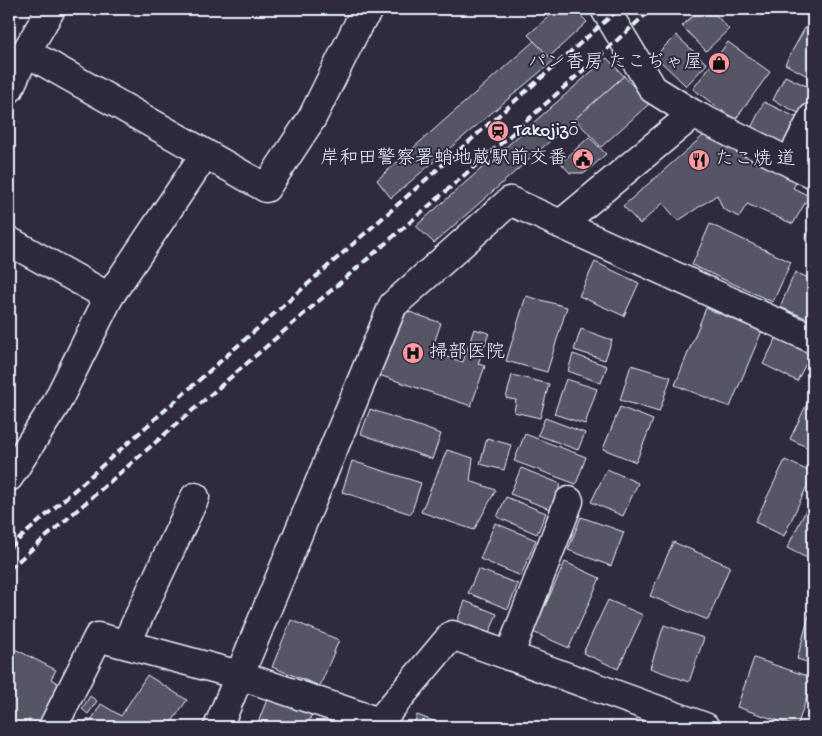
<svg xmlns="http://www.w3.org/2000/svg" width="822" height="736" viewBox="0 0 822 736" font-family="'Gochi Hand','Klee One',sans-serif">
	<rect width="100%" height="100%" fill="#2f2a3d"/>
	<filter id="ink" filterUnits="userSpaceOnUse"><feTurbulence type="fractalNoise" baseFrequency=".02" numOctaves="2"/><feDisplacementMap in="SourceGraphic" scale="10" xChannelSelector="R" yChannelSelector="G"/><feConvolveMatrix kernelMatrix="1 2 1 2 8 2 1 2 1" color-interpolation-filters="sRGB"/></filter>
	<g filter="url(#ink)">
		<g fill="#575565" stroke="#e8f1f8">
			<path d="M557 9H575L587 22 549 57 528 35Z"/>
			<path d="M700 9H710L729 29 706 51 682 26Z"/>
			<path d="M805 28 813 32V79L785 64Z"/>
			<path d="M676 35 707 64 686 86 655 56Z"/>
			<path d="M534 41 553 61 391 198 377 180Z"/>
			<path d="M728 42 770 72 735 120 693 89Z"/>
			<path d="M607 58 624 76 434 243 416 226Z"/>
			<path d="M624 76 649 104 601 147 575 119Z"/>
			<path d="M785 76 813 89V98L804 116 773 100Z"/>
			<path d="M764 102 804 121 791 148 751 128Z"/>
			<path d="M704 135 798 179 793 188 809 196 793 224 747 204 739 217 723 209 717 195 678 221 663 203 640 224 623 206Z"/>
			<path d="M589 137 606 154 585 173H570L561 163Z"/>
			<path d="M813 223V244L805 240Z"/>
			<path d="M710 224 791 262 773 302 692 265Z"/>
			<path d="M595 262 639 283 624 316 579 296Z"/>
			<path d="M795 272 813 280V321L780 307Z"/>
			<path d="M526 296 567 307 547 372 506 361Z"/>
			<path d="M706 308 762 331 730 407 675 385Z"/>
			<path d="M401 309 441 323 431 352 463 362 474 329 489 333 478 364 485 366 471 406 379 375Z"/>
			<path d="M581 329 612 340 605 360 574 350Z"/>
			<path d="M777 337 811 354 797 381 763 364Z"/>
			<path d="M573 354 607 366 601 383 568 371Z"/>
			<path d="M631 365 671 377 659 412 620 400Z"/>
			<path d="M512 375 549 384 540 418 514 412 516 400 506 398Z"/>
			<path d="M566 379 597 389 585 424 554 414Z"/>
			<path d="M813 391V450L790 439Z"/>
			<path d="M620 407 653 420 636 462 603 449Z"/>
			<path d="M370 409 441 434 432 459 361 434Z"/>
			<path d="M545 418 585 433 578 450 538 435Z"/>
			<path d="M525 434 586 457 576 484 514 461Z"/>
			<path d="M487 438 511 445 504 470 480 464Z"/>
			<path d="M447 450 473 458 470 481 496 490 474 530 421 512Z"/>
			<path d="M785 460 813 473 784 536 755 522Z"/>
			<path d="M352 461 421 483 411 514 342 492Z"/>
			<path d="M521 468 561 484 550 509 510 494Z"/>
			<path d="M607 469 638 483 623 516 591 502Z"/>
			<path d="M813 496V561L787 548Z"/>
			<path d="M506 497 546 513 537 534 497 517Z"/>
			<path d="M581 517 624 532 611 566 568 550Z"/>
			<path d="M495 523 536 540 521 576 480 559Z"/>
			<path d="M673 542 730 566 708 620 650 596Z"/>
			<path d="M565 562 600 578 569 648 533 632Z"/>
			<path d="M478 569 518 584 508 609 468 593Z"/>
			<path d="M608 600 643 615 618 669 583 653Z"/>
			<path d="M465 601 497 614 488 636 456 624Z"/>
			<path d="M813 601V664L797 659Z"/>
			<path d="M291 620 339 640 320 686 272 667Z"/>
			<path d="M664 625 704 638 689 682 650 668Z"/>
			<path d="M9 646 56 670 51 679 59 684 38 724 30 719 26 727H9Z"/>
			<path d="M754 658 813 678 797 727 737 707Z"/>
			<path d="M147 675 187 700 169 726 171 727H82L87 719 91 721 101 704 121 716Z"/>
			<path d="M90 696 97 701 88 714 82 709Z"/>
			<path d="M268 697 312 713 308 725 313 727H243L245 721 257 725Z"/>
			<path d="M417 715 436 722 434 727H413Z"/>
			<path d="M440 723 451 727H438Z"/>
		</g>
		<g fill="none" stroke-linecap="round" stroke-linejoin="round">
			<g stroke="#e8f1f8" stroke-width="31">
				<g id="street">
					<path d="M605 9 653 89 693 114 813 174"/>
					<path d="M26 52 266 188 312 118 358 25 369 9"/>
					<path d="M9 89 26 52 51 9"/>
					<path d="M790 162 813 117"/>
					<path d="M561 224 693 114"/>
					<path d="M9 241 109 297"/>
					<path d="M9 477 56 404 109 297 205 154"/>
					<path d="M126 644 195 497"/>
					<path d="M509 656 569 501"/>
					<path d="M53 727 98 637 239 675 379 722 452 635 705 727"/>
					<path d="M218 727 393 305 510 201 813 339"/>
				</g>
			</g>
			<use href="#street" stroke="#2f2a3d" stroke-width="28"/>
			<g stroke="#e8f1f8" stroke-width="4" stroke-dasharray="8 4" stroke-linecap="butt">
				<path d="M9 548 619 9"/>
				<path d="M9 569 505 140 652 9"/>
			</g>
		</g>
	</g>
	<defs>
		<g id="shop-disc" transform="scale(1.125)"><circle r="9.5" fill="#ff9aa2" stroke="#2f2a3d"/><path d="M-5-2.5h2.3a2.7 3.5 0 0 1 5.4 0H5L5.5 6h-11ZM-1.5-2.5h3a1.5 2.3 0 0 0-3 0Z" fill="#111"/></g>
		<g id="station-disc" transform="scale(1.125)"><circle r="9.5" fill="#ff9aa2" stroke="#2f2a3d"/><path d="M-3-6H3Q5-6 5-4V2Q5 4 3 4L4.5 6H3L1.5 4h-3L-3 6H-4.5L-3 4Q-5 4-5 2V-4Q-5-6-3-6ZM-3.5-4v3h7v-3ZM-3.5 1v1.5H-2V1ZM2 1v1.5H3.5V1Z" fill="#111"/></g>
		<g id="civic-disc" transform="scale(1.125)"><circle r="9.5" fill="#ff9aa2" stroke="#2f2a3d"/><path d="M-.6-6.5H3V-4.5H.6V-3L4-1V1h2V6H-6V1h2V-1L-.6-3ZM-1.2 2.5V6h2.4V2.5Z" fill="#111"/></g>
		<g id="restaurant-disc" transform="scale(1.125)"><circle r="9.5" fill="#ff9aa2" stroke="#2f2a3d"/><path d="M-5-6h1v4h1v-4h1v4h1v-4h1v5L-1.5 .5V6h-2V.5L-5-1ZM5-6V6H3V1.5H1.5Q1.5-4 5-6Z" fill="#111"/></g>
		<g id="hospital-disc" transform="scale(1.125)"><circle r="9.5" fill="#ff9aa2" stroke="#2f2a3d"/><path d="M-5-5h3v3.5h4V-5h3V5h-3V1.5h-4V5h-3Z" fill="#111"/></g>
	</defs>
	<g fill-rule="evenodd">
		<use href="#shop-disc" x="719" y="63"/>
		<use href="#station-disc" x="498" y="131"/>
		<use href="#civic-disc" x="583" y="159"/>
		<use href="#restaurant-disc" x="699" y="160"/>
		<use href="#hospital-disc" x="413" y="353"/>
	</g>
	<g text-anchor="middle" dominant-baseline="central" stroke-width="4" stroke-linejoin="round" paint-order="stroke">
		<g font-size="19" fill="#e8f1f8" stroke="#2f2a3d" text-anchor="start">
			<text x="703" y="63" text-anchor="end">パン香房 たこぢゃ屋</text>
			<text x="514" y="131">Takojizō</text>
			<text x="567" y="159" text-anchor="end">岸和田警察署蛸地蔵駅前交番</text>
			<text x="715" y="160">たこ焼 道</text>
			<text x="429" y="353">掃部医院</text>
		</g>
	</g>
	<rect width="822" height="736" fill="none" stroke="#2f2a3d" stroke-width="30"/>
	<rect x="15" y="15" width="792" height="706" fill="none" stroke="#e8f1f8" stroke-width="2" filter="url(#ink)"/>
</svg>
